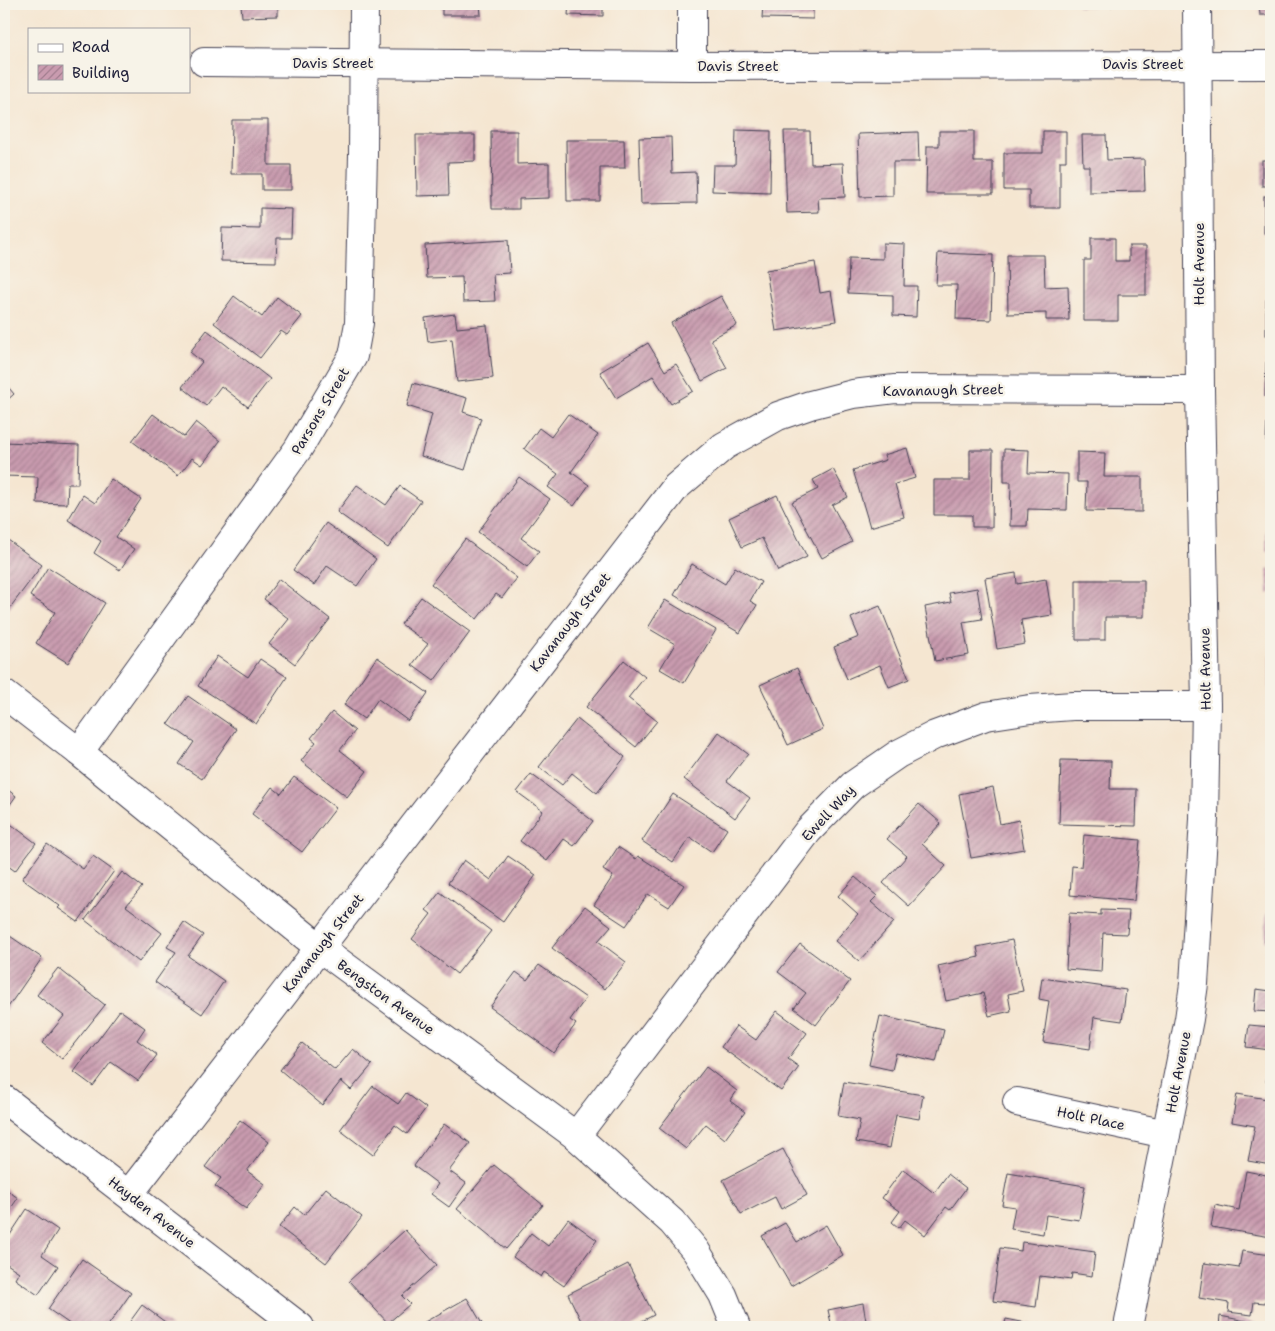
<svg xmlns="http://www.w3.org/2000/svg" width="1275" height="1331" viewBox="0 0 1275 1331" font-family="'Shantell Sans',sans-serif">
	<defs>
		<pattern id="building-hatch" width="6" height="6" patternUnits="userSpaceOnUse" patternTransform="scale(1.25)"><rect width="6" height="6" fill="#c99baf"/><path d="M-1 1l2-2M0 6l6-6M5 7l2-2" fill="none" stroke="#a37e90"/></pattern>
	</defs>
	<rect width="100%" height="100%" fill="#f7f3e8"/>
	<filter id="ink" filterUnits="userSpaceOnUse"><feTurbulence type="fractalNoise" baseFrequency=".02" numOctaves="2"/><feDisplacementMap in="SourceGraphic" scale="10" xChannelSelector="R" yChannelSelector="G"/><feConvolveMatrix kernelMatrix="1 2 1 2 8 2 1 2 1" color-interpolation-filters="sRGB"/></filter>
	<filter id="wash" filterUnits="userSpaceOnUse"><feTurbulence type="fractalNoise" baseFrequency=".0096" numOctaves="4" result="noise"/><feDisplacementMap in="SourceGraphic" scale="20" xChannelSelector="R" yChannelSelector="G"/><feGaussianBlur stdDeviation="1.12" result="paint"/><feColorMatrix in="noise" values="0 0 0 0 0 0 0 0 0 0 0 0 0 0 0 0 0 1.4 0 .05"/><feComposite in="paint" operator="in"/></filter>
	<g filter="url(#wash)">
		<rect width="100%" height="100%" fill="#f5e6d1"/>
		<g id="blocks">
			<g fill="url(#building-hatch)">
				<path d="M241 4H278V16L242 17Z"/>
				<path d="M442 4H480L481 15H442Z"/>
				<path d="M569 4H603V16L568 15Z"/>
				<path d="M763 4H813V19L762 18Z"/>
				<rect x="1078" y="4" width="33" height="3"/>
				<path d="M1259 4H1271V15H1260Z"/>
				<path d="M232 120H268V165H291V190H262V174H231Z"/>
				<path d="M736 130 771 131 770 193 712 191 713 165H735Z"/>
				<path d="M491 131H517V164L549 163V198L519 199V209H492Z"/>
				<path d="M784 131H810L811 164 843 163 845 197 818 198 819 212 787 213Z"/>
				<path d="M939 131H974V162H993V194H926L927 146H939Z"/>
				<path d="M1043 131H1066V161H1060V208H1029V190H1004V153H1043Z"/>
				<path d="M918 132 919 162H893V196L860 197 858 134Z"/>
				<path d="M416 135H475V161L448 162 449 195 417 196Z"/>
				<path d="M1082 135H1106L1107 160 1144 159 1145 191 1089 192V166H1083Z"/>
				<path d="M671 137 672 173 696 172 697 203 641 204 639 138Z"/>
				<path d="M566 140H624L625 168H600V201H567Z"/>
				<rect x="1262" y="160" width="9" height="26"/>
				<rect x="1264" y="196" width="7" height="37"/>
				<path d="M260 208 292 209 291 238H277L276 262 221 261 222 228 260 229Z"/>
				<path d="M1091 238H1115V261H1129V246H1146V295H1118V321H1084V260H1091Z"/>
				<path d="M508 240 510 273 493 274 495 301 463 302 462 277 427 278 425 245Z"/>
				<path d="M883 243 905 244 904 286H917L916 317 893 316V295L848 293 849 258 883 259Z"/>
				<path d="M938 253 993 255 991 320 956 319 957 285H936Z"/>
				<path d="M1007 255H1044L1045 287 1068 286 1069 320H1046V313L1008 314Z"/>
				<path d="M815 262 820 293 831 291 836 321 776 331 766 270Z"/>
				<path d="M234 296 262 317 277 297 302 316 287 335 281 331 260 358 214 323Z"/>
				<path d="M721 296 737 325 711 339 727 368 702 381 671 323Z"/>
				<rect x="1266" y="300" width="5" height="35"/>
				<path d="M455 314 457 328 487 325 493 378 457 382 452 339 428 342 425 318Z"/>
				<path d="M207 330 270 379 248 407 221 386 206 406 182 387 202 362 190 352Z"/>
				<path d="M648 343 665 371 676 364 693 391 671 404 653 376 616 398 600 372Z"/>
				<path d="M1266 362H1271V397H1265Z"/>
				<path d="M4 382 14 394 4 403Z"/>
				<path d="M413 383 467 398 463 412 481 418 465 470 421 456 432 414 407 406Z"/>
				<path d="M153 414 184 437 196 422 220 441 202 465 192 458 178 476 132 441Z"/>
				<path d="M568 414 598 435 571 472 589 485 574 506 548 487 558 474 524 449 539 428 551 437Z"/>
				<path d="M1267 415H1271V442H1266Z"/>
				<path d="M4 442 79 445 78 484H68L67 504 37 503 38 477 4 476Z"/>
				<path d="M907 448 915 478 895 484 904 517 870 527 853 470 886 460 884 455Z"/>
				<path d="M1004 449 1029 450 1028 473 1068 474 1067 510 1028 509 1027 526H1010L1011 482H1004Z"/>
				<path d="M970 450H993L992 527H972V515H934V480H970Z"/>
				<path d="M1077 452 1105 453 1104 477H1142V512L1086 511 1087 482H1077Z"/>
				<path d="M833 469 848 497 832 505 852 542 822 558 792 502 818 489 813 480Z"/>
				<path d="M519 477 550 499 521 538 539 551 527 567 478 532Z"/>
				<path d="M111 479 141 499 116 537 134 549 120 570 94 553 101 541 68 520 83 495 95 503Z"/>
				<path d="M357 485 386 505 400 486 421 501 388 548 337 512Z"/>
				<path d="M777 495 807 557 778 571 762 538 742 547 729 518Z"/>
				<path d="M326 523 376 559 357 586 327 566 314 585 293 570Z"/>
				<rect x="1266" y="530" width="5" height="22"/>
				<path d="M4 537 42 565 6 613 4 611Z"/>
				<path d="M465 539 517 578 502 598 496 594 477 619 431 584Z"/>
				<path d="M692 564 725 584 735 567 761 582 750 601 757 605 740 633 674 595Z"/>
				<path d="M48 567 105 603 68 663 36 643 55 612 30 596Z"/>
				<path d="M1271 568V593L1268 594 1267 569Z"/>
				<path d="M1016 573 1017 584 1046 579 1052 615 1021 620 1025 644 997 649 985 578Z"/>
				<path d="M279 579 330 619 295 664 269 644 289 619 264 599Z"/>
				<path d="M1076 580H1144V617H1105V640H1076Z"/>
				<path d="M977 588 982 619 963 622 969 655 935 661 925 607 951 602 949 593Z"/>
				<path d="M421 597 470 632 434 681 412 665 428 644 401 624Z"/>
				<path d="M665 600 716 630 684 683 660 669 675 644 648 628Z"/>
				<path d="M880 606 909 679 889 687 880 665 847 679 834 647 859 637 851 618Z"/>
				<rect x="1269" y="655" width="2" height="36"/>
				<path d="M217 656 248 677 260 659 287 677 256 724 198 686Z"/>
				<path d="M377 657 428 693 408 721 378 699 364 719 344 705Z"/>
				<path d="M624 660 645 677 628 698 657 721 636 747 586 707Z"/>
				<path d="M797 668 823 729 788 745 760 685Z"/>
				<path d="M188 696 236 729 202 779 179 764 194 742 168 724Z"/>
				<path d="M332 712 355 731 340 750 367 771 347 797 301 761 316 742 311 738Z"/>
				<path d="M577 719 625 757 597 793 572 773 562 785 539 767Z"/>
				<path d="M719 732 748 754 727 781 750 798 735 818 684 779Z"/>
				<path d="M1061 760 1111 761 1110 789H1137L1136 826 1059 824Z"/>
				<path d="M531 774 593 821 574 846 564 839 547 861 520 841 543 811 517 792Z"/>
				<path d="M294 777 336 808 302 852 252 814 272 787 281 794Z"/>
				<path d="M4 787 16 796 4 813Z"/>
				<path d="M993 787 1000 824 1019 820 1024 849 971 858 959 794Z"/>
				<path d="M673 794 727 829 712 852 690 837 673 862 642 841Z"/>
				<path d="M919 804 941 823 922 844 946 866 909 906 883 883 907 856 887 839Z"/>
				<path d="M4 819 36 843 15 871 4 863Z"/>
				<path d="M1084 835 1140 840 1134 901 1070 895 1072 866 1081 867Z"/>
				<path d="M47 844 83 869 93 856 114 871 78 922 58 908 60 906 22 879Z"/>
				<path d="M618 847 636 859 638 856 684 885 669 907 648 894 626 926 594 905 613 876 603 870Z"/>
				<path d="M508 856 536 875 503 922 448 883 464 860 491 880Z"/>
				<path d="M122 872 142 887 126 906 162 933 139 962 85 920Z"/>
				<path d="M855 877 877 896 871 902 894 922 859 961 835 941 858 914 838 896Z"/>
				<path d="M440 892 491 931 457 974 412 939 431 914 426 910Z"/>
				<path d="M585 906 611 926 598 941 626 962 605 989 552 948Z"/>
				<path d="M1101 910 1129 911 1127 934 1103 933 1101 972 1066 969 1069 913 1101 915Z"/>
				<path d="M1266 914H1271V942H1265Z"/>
				<path d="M184 922 203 935 188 956 224 981 202 1014 155 982 176 952 167 947Z"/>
				<path d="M4 932 42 958 4 1013Z"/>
				<path d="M1012 940 1023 991 1008 994 1011 1011 989 1016 983 993 946 1001 938 966 979 957 977 947Z"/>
				<path d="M800 944 850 981 816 1025 794 1008 806 993 778 972Z"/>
				<path d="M539 965 586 998 570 1020 576 1024 554 1053 490 1007 516 972 527 980Z"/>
				<path d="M58 968 105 1005 62 1059 42 1043 64 1016 37 995Z"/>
				<path d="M1042 978 1126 990 1122 1021 1094 1017 1090 1049 1043 1042 1049 1001 1039 999Z"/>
				<path d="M1256 989 1271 991V1012L1254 1011Z"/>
				<path d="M120 1010 145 1028 137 1040 157 1055 138 1081 111 1062 93 1086 74 1072Z"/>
				<path d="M777 1011 807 1033 788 1059 799 1067 781 1091 721 1047 736 1026 756 1040Z"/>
				<path d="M880 1016 944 1030 936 1062 896 1053 892 1070 869 1065Z"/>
				<path d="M1249 1025 1271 1027V1083L1266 1082 1270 1050 1246 1047Z"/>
				<path d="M302 1043 335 1070 353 1049 372 1065 351 1090 341 1081 322 1105 280 1070Z"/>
				<path d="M706 1067 737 1091 730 1101 745 1112 725 1139 706 1124 686 1149 659 1128Z"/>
				<path d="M844 1082 923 1095 919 1119 896 1115 890 1148 856 1142 860 1120 838 1116Z"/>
				<path d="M373 1086 398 1104 406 1093 426 1108 407 1134 395 1125 373 1155 340 1130Z"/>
				<path d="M1237 1094 1267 1099 1266 1106 1271 1107V1165L1248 1161 1255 1126 1232 1122Z"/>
				<path d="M240 1120 269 1142 247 1171 265 1184 246 1209 215 1186 221 1178 205 1167Z"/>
				<path d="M444 1124 470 1143 449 1171 466 1183 449 1207 431 1194 438 1184 414 1166Z"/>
				<path d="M783 1149 807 1195 781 1209 775 1197 741 1214 723 1180Z"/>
				<path d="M494 1165 543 1205 506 1249 457 1209Z"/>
				<path d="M903 1169 934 1193 948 1174 966 1188 950 1210 946 1207 925 1235 905 1220 899 1228 892 1222 900 1211 882 1198Z"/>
				<path d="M1246 1171 1271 1176V1237L1211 1227 1215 1205 1239 1210Z"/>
				<path d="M1008 1173 1085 1186 1079 1220 1046 1215 1043 1234 1011 1229 1015 1207 1002 1205Z"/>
				<path d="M4 1188 18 1198 4 1218Z"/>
				<path d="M326 1188 362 1217 326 1263 279 1227 295 1207 304 1215Z"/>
				<path d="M27 1209 58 1230 42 1255 58 1266 38 1295 15 1279 19 1272 4 1262V1244Z"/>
				<path d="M568 1219 597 1240 564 1286 544 1272 541 1277 513 1257 531 1233 548 1246Z"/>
				<path d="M785 1223 797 1242 826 1225 843 1255 791 1286 762 1236Z"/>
				<path d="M405 1230 437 1265 402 1296 410 1304 388 1323 349 1281Z"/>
				<path d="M1022 1242 1095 1252 1092 1276 1072 1273 1071 1280 1040 1276 1036 1307 993 1301 1000 1248 1021 1251Z"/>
				<path d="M1242 1251 1271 1255 1265 1303 1254 1302 1252 1315 1228 1312 1229 1303 1199 1298 1204 1263 1239 1268Z"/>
				<path d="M82 1259 131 1293 107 1327H74L48 1309Z"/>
				<path d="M628 1264 654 1315 630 1327H584L568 1294Z"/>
				<path d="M467 1298 484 1327H416Z"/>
				<path d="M863 1303 867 1327H832L828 1310Z"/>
				<path d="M142 1305 172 1327H126Z"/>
				<path d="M1220 1316 1256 1323 1255 1327H1219Z"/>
				<path d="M1006 1319 1042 1326V1327H1004Z"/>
			</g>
		</g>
	</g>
	<g filter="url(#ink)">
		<use href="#blocks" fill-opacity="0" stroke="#423f52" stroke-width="1"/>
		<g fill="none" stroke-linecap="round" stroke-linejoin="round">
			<g stroke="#423f52" stroke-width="30">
				<g id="minor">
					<path d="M692 4V66"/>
					<path d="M204 62 692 66 1271 65"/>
					<path d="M4 694 79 752 320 948 576 1136 672 1222 696 1251 723 1295 736 1327"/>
					<path d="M79 752 298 449 353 356 359 323 363 155 364 4"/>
					<path d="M4 1099 300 1327"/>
					<path d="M1017 1102 1166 1134"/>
					<path d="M576 1136 808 831 853 785 898 754 935 735 986 716 1030 709 1073 706H1206"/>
					<path d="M129 1194 676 487 724 446 778 416 810 405 853 394 895 389 1200 390"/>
					<path d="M1128 1327 1189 1019 1194 984 1204 819 1206 706 1200 390 1197 4"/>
				</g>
			</g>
			<use href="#minor" stroke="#fff" stroke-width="28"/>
		</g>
	</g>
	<g text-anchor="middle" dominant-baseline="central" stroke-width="5" stroke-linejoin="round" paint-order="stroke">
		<g font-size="14" fill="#22223b" stroke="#f7f3e8">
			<text x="333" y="63">Davis Street</text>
			<text x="1143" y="64">Davis Street</text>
			<text x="738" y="66">Davis Street</text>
			<text transform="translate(1199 264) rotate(-90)">Holt Avenue</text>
			<text transform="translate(943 390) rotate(-1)">Kavanaugh Street</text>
			<text transform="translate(320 411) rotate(-59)">Parsons Street</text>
			<text transform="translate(570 622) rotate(-52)">Kavanaugh Street</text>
			<text transform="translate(1205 669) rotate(-91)">Holt Avenue</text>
			<text transform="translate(828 813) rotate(-47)">Ewell Way</text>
			<text transform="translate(323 943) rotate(-52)">Kavanaugh Street</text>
			<text transform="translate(386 997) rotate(36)">Bengston Avenue</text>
			<text transform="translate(1178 1072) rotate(-79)">Holt Avenue</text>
			<text transform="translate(1091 1118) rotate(12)">Holt Place</text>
			<text transform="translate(152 1212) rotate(38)">Hayden Avenue</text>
		</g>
	</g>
	<rect width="1275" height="1331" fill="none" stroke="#f7f3e8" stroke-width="20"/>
	<rect x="28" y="28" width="162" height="65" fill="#f7f3e8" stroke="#a29fa3"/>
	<rect x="38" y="44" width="25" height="8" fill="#ffffff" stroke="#a29fa3"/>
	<text x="72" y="52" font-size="15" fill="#22223b">Road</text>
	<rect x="38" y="65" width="25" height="15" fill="url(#building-hatch)" stroke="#a29fa3"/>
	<text x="72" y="78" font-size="15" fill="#22223b">Building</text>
</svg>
